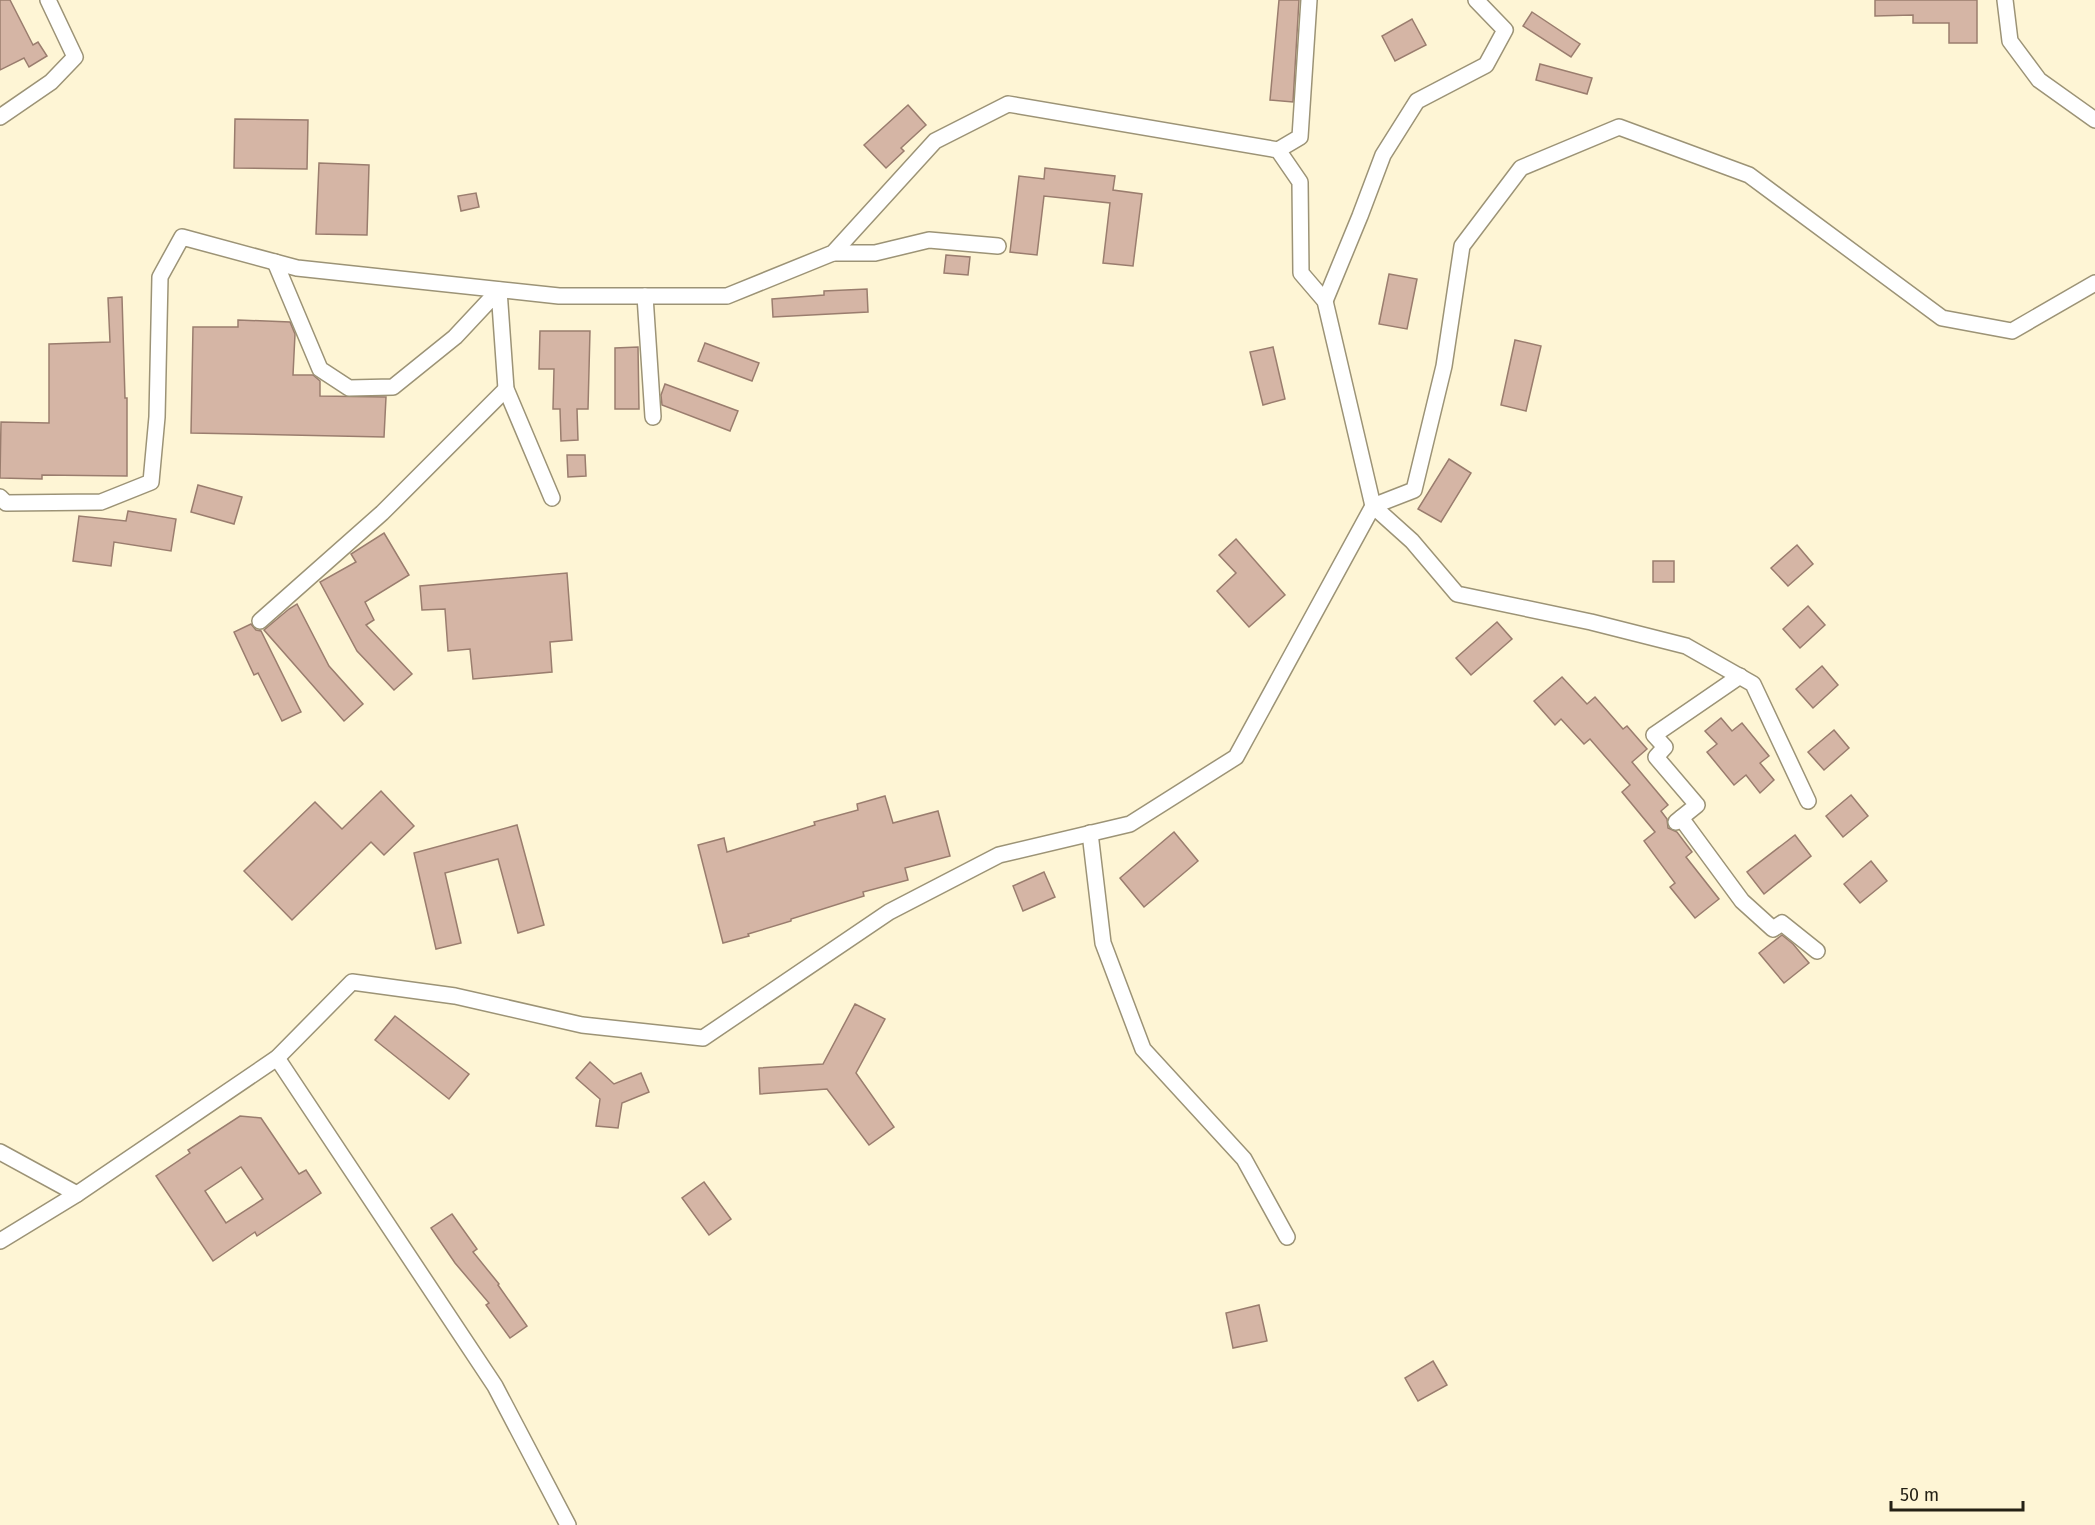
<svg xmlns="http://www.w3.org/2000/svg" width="2095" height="1525" viewBox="0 0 2095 1525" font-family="'Fira Sans',sans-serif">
	<rect width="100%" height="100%" fill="#fef5d5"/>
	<g fill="#d5b5a5" stroke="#9a7d6e" stroke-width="1.5" fill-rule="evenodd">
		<path d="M0 0H10L33 45 38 42 47 56 29 67 24 58 0 70Z"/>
		<path d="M1279 0H1299L1293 102 1270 100Z"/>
		<path d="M1875 0H1977V43H1949V23H1913V15L1875 16Z"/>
		<path d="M1532 12 1580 44 1571 57 1523 26Z"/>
		<path d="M1412 19 1426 45 1395 61 1382 36Z"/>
		<path d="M1540 64 1592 78 1587 94 1536 80Z"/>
		<path d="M908 105 926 125 901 148 904 151 886 168 864 145Z"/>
		<path d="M235 119 308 120 307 169 234 168Z"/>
		<path d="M319 163 369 165 367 235 316 234Z"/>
		<path d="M1045 168 1115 176 1113 190 1142 194 1133 266 1103 263 1110 203 1044 196 1037 255 1010 252 1019 176 1044 179Z"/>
		<path d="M476 193 479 207 461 211 458 196Z"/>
		<path d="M946 255 970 257 968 275 944 273Z"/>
		<path d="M1389 274 1417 279 1407 329 1379 324Z"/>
		<path d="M867 289 868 312 773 317 772 299 824 295V291Z"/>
		<path d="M122 297 125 398H127V476L42 475V479L0 478 1 422 49 423V344L110 342 108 298Z"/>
		<path d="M238 320 290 322 295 334 293 375H313L320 381V396L386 397 384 437 191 433 193 327H238Z"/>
		<path d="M540 331H590L588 409H577L578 440 561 441 560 409H553L554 369H539Z"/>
		<path d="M1515 340 1541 346 1526 411 1501 405Z"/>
		<path d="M705 343 759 363 752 381 698 361Z"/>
		<path d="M638 347 639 409H615V348Z"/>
		<path d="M1273 347 1285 399 1263 405 1250 352Z"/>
		<path d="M665 384 738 411 730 431 662 405 661 395Z"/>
		<path d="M567 455H585L586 476 568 477Z"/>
		<path d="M1449 459 1471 473 1441 522 1418 509Z"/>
		<path d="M198 485 242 497 234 524 191 512Z"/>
		<path d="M128 511 176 519 171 551 114 542 111 566 73 561 79 516 126 521Z"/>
		<path d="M384 533 409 575 365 602 374 620 366 625 412 674 394 690 357 651 320 582 356 562 351 554Z"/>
		<path d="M1236 539 1285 595 1249 627 1217 591 1236 573 1219 555Z"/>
		<path d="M1797 545 1813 564 1788 586 1771 568Z"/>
		<rect x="1653" y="561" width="21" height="21"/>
		<path d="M567 573 572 640 550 642 552 672 473 679 470 649 448 651 445 609 422 610 420 586Z"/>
		<path d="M297 604 329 666 363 704 344 721 264 630 289 609Z"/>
		<path d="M1808 606 1825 625 1800 648 1783 629Z"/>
		<path d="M1497 622 1512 639 1471 675 1456 658Z"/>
		<path d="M251 624 256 630 261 631 301 712 282 721 258 673 254 675 234 632Z"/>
		<path d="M1822 666 1838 685 1813 708 1796 689Z"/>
		<path d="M1562 677 1587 704 1595 697 1623 729 1627 726 1647 749 1632 762 1668 805 1661 811 1667 819 1668 828 1677 832 1692 852 1686 857 1719 899 1695 918 1670 887 1675 883 1644 841 1655 832 1622 792 1630 785 1590 739 1584 744 1561 719 1555 725 1534 701Z"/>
		<path d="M1721 718 1732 731 1742 723 1769 756 1760 763 1774 780 1760 793 1746 775 1734 785 1707 752 1717 744 1705 731Z"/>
		<path d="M1834 730 1849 748 1824 770 1808 752Z"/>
		<path d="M381 791 414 826 384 855 371 842 292 920 244 871 315 802 342 829Z"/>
		<path d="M1851 795 1868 816 1843 837 1826 816Z"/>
		<path d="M885 796 893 823 938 811 950 856 905 868 908 880 863 892 864 896 791 919V921L748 934 749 936 723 943 698 845 724 838 727 852 815 825 814 822 858 810 857 804Z"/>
		<path d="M517 825 544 925 518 933 498 859 445 873 461 943 436 949 414 853Z"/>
		<path d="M1174 832 1198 861 1144 907 1120 878Z"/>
		<path d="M1795 835 1811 856 1764 894 1747 872Z"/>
		<path d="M1871 861 1887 881 1860 903 1844 884Z"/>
		<path d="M1044 872 1055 897 1023 911 1013 886Z"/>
		<path d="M1782 935 1793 944 1809 963 1784 983 1759 953Z"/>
		<path d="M855 1004 885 1019 856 1073 894 1127 869 1145 827 1089 760 1094 759 1068 823 1064Z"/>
		<path d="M395 1016 469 1074 449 1099 375 1040Z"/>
		<path d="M590 1062 614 1084 641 1073 649 1092 622 1103 618 1128 596 1126 600 1099 576 1078Z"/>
		<path d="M240 1116 261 1118 299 1174 306 1170 321 1193 257 1236 255 1232 213 1261 156 1176 190 1153 188 1150ZM241 1167 263 1199 226 1223 205 1191Z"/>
		<path d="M704 1182 731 1219 709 1235 682 1198Z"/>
		<path d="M452 1214 477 1249 473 1252 499 1284 498 1285 527 1326 510 1338 486 1305 489 1303 455 1263 431 1228Z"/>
		<path d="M1259 1305 1267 1341 1233 1348 1226 1313Z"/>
		<path d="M1433 1361 1447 1385 1418 1401 1405 1378Z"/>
	</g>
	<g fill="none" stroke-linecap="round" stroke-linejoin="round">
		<g stroke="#9c9376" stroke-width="18">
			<g id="street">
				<path d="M2005 0 2010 41 2039 80 2095 120"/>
				<path d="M0 117 51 82 75 57 48 0"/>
				<path d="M1278 150 1300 137 1309 0"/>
				<path d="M833 253H875L929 240 998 246"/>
				<path d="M275 262 320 369 349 388 393 387 455 337 499 290 506 389 552 498"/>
				<path d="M645 296 653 417"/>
				<path d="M1325 301 1360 216 1383 155 1417 101 1486 65 1505 30 1476 0"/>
				<path d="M0 497 6 503 101 502 151 482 157 417 160 277 182 237 297 268 559 296H727L833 253 935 141 1008 104 1278 150 1300 182 1301 273 1325 301 1373 506 1412 541 1457 594 1591 622 1686 646 1753 684 1808 801"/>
				<path d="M260 621 382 513 506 389"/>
				<path d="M1681 818 1742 901 1773 929 1782 923 1817 951"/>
				<path d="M1676 822 1697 805 1656 757 1665 747 1654 735 1740 676"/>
				<path d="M1090 833 1103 943 1143 1049 1244 1159 1287 1237"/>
				<path d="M277 1058 495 1386 568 1525"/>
				<path d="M0 1152 77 1194"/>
				<path d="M0 1241 77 1194 277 1058 352 982 455 996 582 1025 703 1038 889 912 999 855 1130 824 1236 757 1373 506 1414 490 1444 366 1462 246 1521 168 1619 127 1749 175 1942 318 2012 331 2095 283"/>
			</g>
		</g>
		<use href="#street" stroke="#fff" stroke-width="15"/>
	</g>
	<path d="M1891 1501v9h132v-9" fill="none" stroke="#242115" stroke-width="3"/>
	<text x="1900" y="1501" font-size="18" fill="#242115" stroke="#fef5d5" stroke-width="4.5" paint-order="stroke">50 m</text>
</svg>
